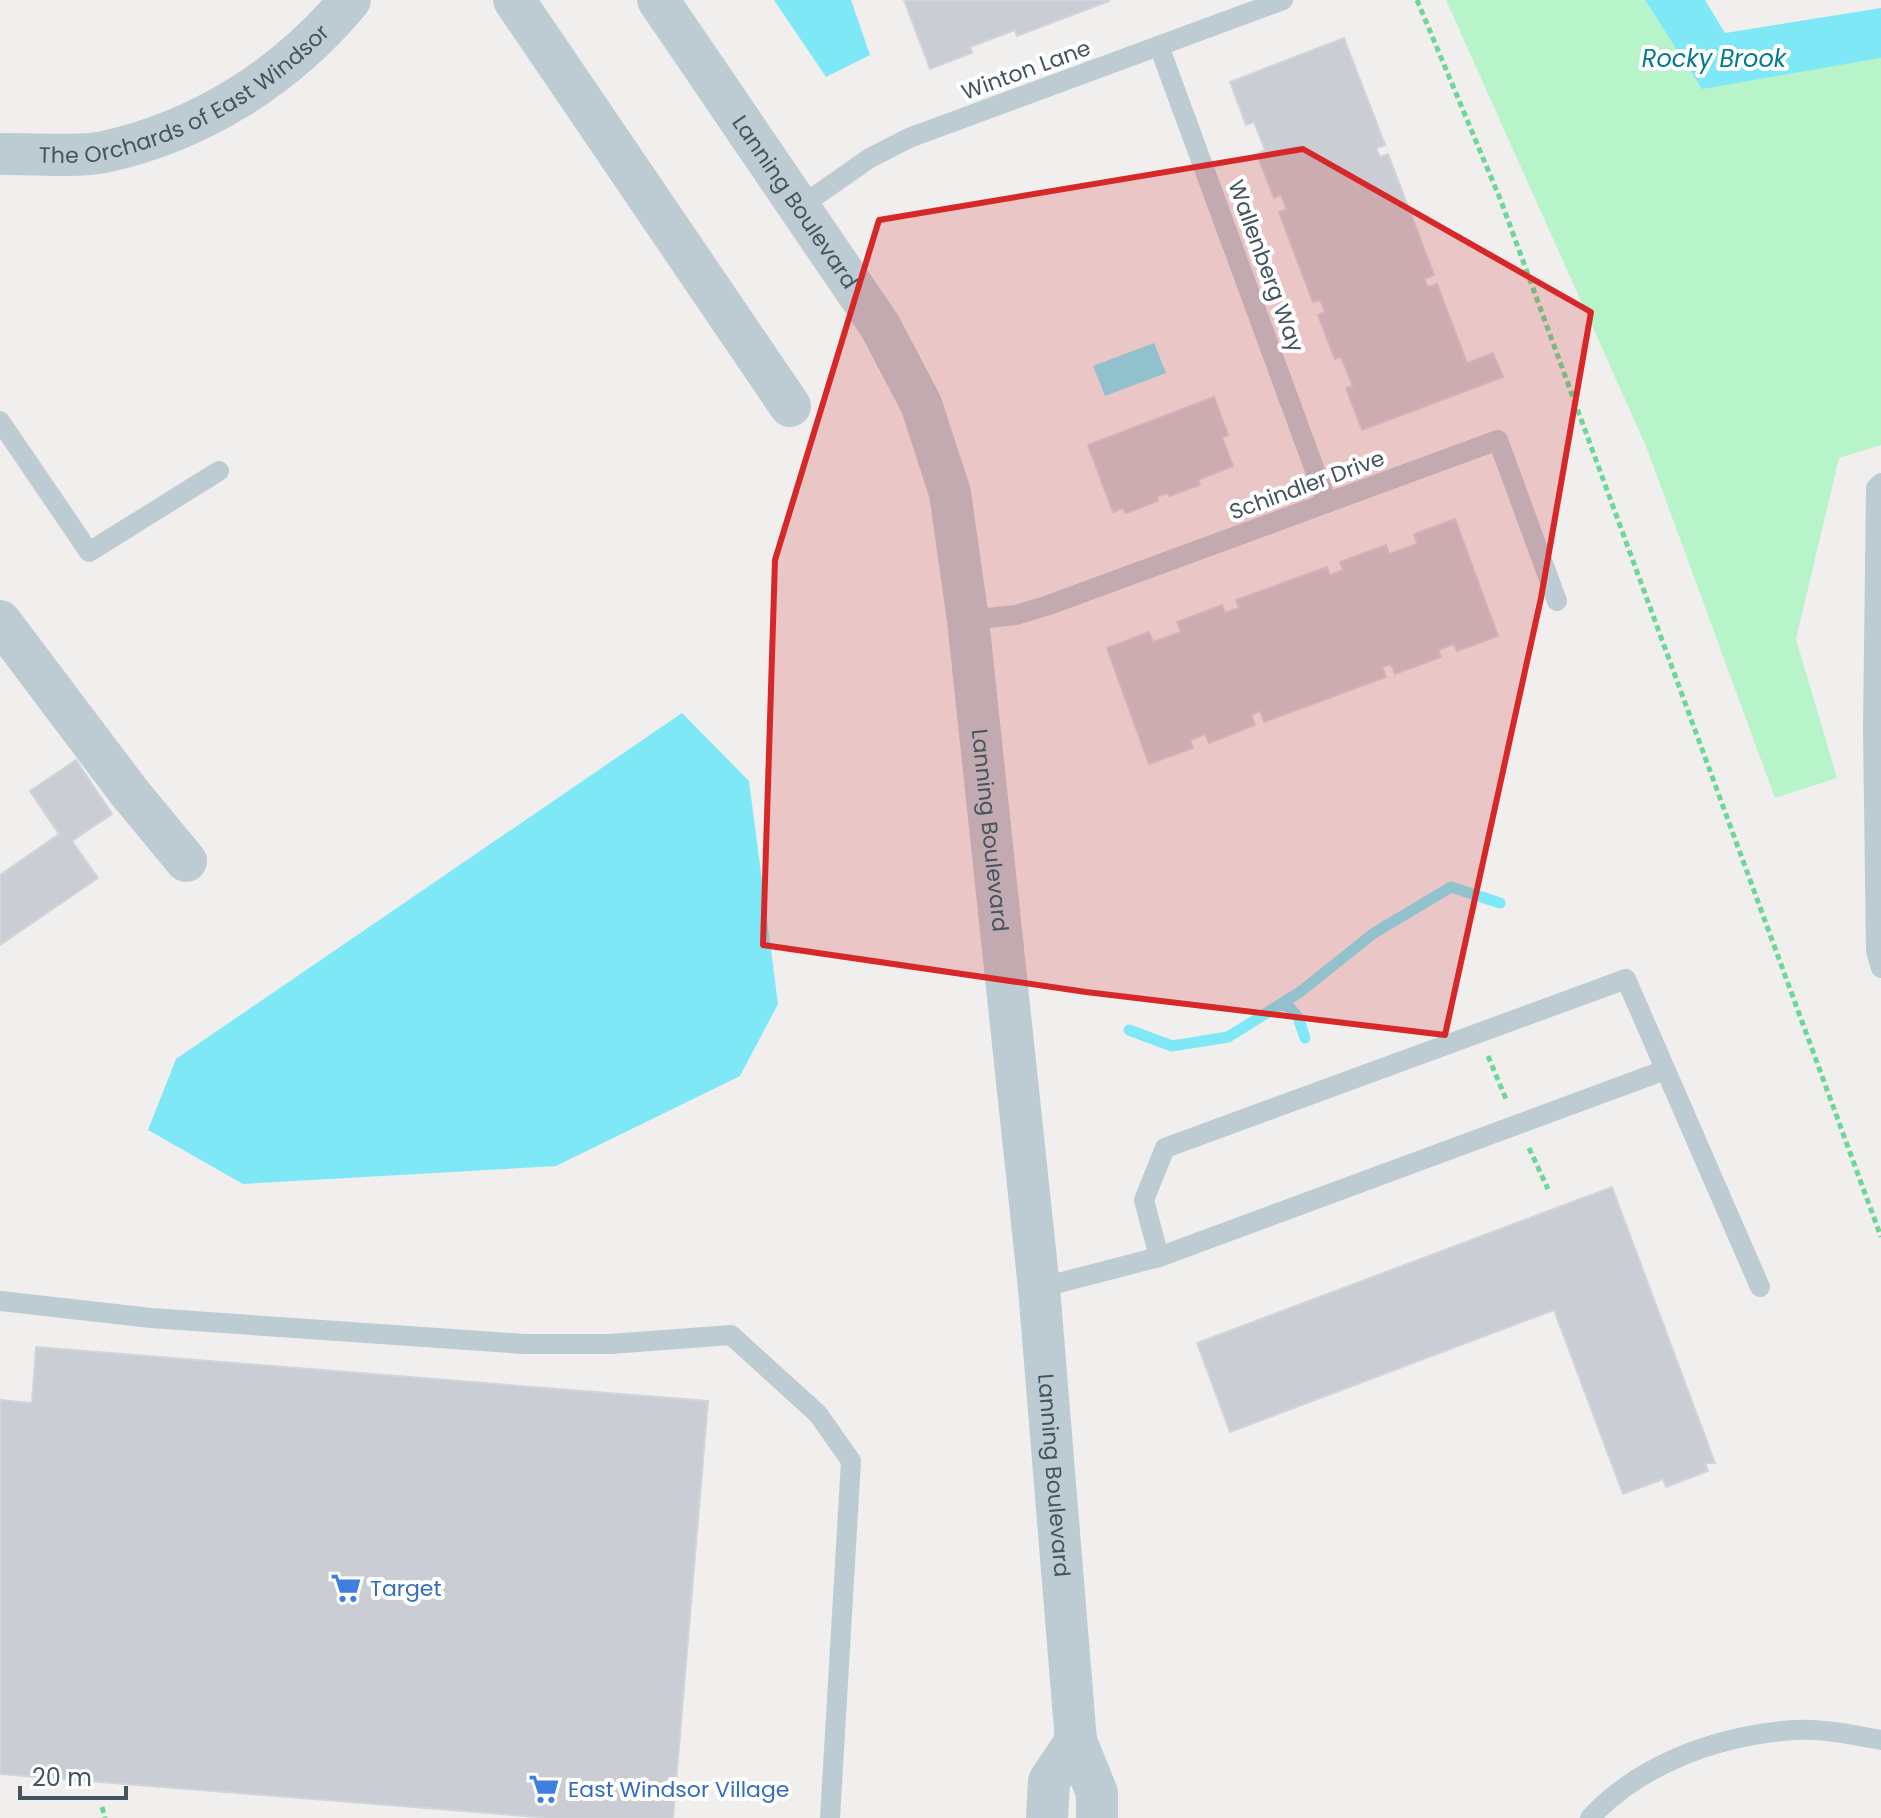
<svg xmlns="http://www.w3.org/2000/svg" width="1881" height="1818" viewBox="0 0 1881 1818" font-family="Poppins,sans-serif">
	<rect width="100%" height="100%" fill="#f1eeee"/>
	<path fill="#b7f4c9" d="M1446 0H1645L1702 88 1881 58V445L1839 458 1796 639 1837 778 1775 798 1646 446Z"/>
	<g fill="#7fe8f7">
		<path d="M774 0H851L870 55 826 77Z"/>
		<path d="M1645 0H1705L1725 33 1881 8V58L1702 89Z"/>
		<path d="M1154 343 1166 373 1105 396 1093 366Z"/>
		<path d="M682 713 749 781 778 1004 740 1076 556 1166 243 1184 148 1130 176 1059Z"/>
	</g>
	<g fill="none" stroke-linecap="round" stroke-linejoin="round">
		<g stroke="#7fe8f7" stroke-width="11">
			<path d="M1280 1005 1289 1007 1298 1017 1305 1038"/>
			<path d="M1129 1030 1172 1046 1228 1037 1300 992 1374 933 1451 887 1500 903"/>
		</g>
	</g>
	<g fill="#caced4" stroke="#d1d5db" stroke-width="2">
		<path d="M904 0H1109V1L1017 36 1015 30 970 47 972 53 930 69Z"/>
		<path d="M1344 38 1385 145 1376 148 1380 157 1388 154 1434 275 1424 279 1428 287 1437 284 1467 363 1493 353 1503 377 1362 430 1346 388 1353 386 1341 357 1335 359 1318 315 1325 312 1320 300 1313 302 1279 212 1287 209 1281 195 1274 198 1257 154 1265 150 1254 122 1246 125 1230 82Z"/>
		<path d="M1214 397 1228 435 1222 437 1233 466 1198 480 1200 485 1169 496 1168 493 1157 497 1158 501 1126 513 1123 508 1113 512 1088 445Z"/>
		<path d="M1455 519 1498 636 1457 651 1454 644 1438 650 1441 657 1395 674 1391 664 1382 667 1386 677 1264 722 1260 711 1251 715 1255 725 1209 743 1205 734 1190 740 1193 748 1149 764 1107 648 1149 632 1153 642 1181 632 1177 622 1222 605 1225 613 1239 608 1236 600 1327 567 1330 575 1343 570 1340 562 1386 545 1389 554 1417 544 1414 534Z"/>
		<path d="M76 760 112 814 72 841 98 878 0 945V875L59 834 30 791Z"/>
		<path d="M1612 1187 1715 1463H1705L1708 1471 1666 1487 1663 1479 1623 1494 1554 1310 1230 1432 1197 1343Z"/>
		<path d="M36 1347 708 1401 673 1818H550L0 1774V1400L32 1403Z"/>
	</g>
	<g fill="none" stroke-linecap="round" stroke-linejoin="round">
		<g stroke="#6bd798" stroke-width="5" stroke-dasharray="6 4" stroke-linecap="butt">
			<path d="M1417 0 1501 201 1881 1237"/>
			<path d="M1488 1056 1506 1099"/>
			<path d="M1529 1148 1548 1189"/>
			<path d="M102 1807 105 1818"/>
		</g>
		<g stroke="#bdcbd2" stroke-width="20">
			<path d="M1159 46 1327 503"/>
			<path d="M798 208 870 158 909 138 1283 0"/>
			<path d="M0 421 89 552 219 471"/>
			<path d="M1881 483 1876 488 1873 728 1876 951 1881 968"/>
			<path d="M968 620 1016 615 1046 606 1498 440 1557 601"/>
			<path d="M1159 1257 1665 1070"/>
			<path d="M1039 1288 1159 1257 1144 1200 1165 1148 1626 979 1760 1287"/>
			<path d="M0 1301 151 1318 524 1344H610L731 1335 818 1414 851 1461 830 1818"/>
			<path d="M1590 1818C1639 1765 1713 1738 1783 1731 1816 1727 1849 1734 1881 1740"/>
		</g>
		<g stroke="#bdcbd2" stroke-width="42">
			<path d="M514 0 790 406"/>
			<path id="s1" d="M658 0 880 326 921 404 950 493 968 620 1039 1288 1076 1741 1097 1793V1818"/>
			<path id="s2" d="M0 154C31 153 76 158 104 152 201 131 287 76 350 0"/>
			<path d="M0 621 129 792 186 861"/>
			<path d="M1047 1818 1049 1781 1076 1741"/>
		</g>
	</g>
	<path fill="#d62828" fill-opacity="0.2" stroke="#d62828" stroke-width="6" stroke-linejoin="round" d="M1303 149 1591 312 1541 598 1445 1035 1086 992 763 945 775 560 879 220Z"/>
	<defs>
		<g id="supermarket-bare" transform="scale(2.4)"><path d="M-6-5.5h2.5l.6 2H6L4.5 2H-2.5L-4.4-4H-6ZM-1.5 3.2a1.3 1.3 0 1 0 .1 0ZM3 3.2a1.3 1.3 0 1 0 .1 0Z" fill="#3f7fe0" stroke="#fff" stroke-width="2.5" paint-order="stroke"/></g>
	</defs>
	<g fill-rule="evenodd">
		<use href="#supermarket-bare" x="346" y="1588"/>
		<use href="#supermarket-bare" x="544" y="1789"/>
	</g>
	<g text-anchor="middle" dominant-baseline="central" stroke-width="8" stroke-linejoin="round" paint-order="stroke">
		<g font-size="22" fill="#44545e" stroke="#fff">
			<text transform="translate(1026 70) rotate(-20)">Winton Lane</text>
			<text stroke="none"><textPath href="#s2" startOffset="200">The Orchards of East Windsor</textPath></text>
			<text stroke="none"><textPath href="#s1" startOffset="244">Lanning Boulevard</textPath></text>
			<text transform="translate(1266 266) rotate(70)">Wallenberg Way</text>
			<text transform="translate(1307 485) rotate(-20)">Schindler Drive</text>
			<text stroke="none"><textPath href="#s1" startOffset="916">Lanning Boulevard</textPath></text>
			<text stroke="none"><textPath href="#s1" startOffset="1564">Lanning Boulevard</textPath></text>
		</g>
		<g font-size="22" fill="#366cbe" stroke="#fff" text-anchor="start">
			<text x="370" y="1588">Target</text>
			<text x="568" y="1789">East Windsor Village</text>
		</g>
		<g font-size="24" font-style="italic" fill="#047c8c" stroke="#fff">
			<text x="1714" y="58">Rocky Brook</text>
		</g>
	</g>
	<path d="M20 1786v12h106v-12" fill="none" stroke="#44545e" stroke-width="4"/>
	<text x="32" y="1786" font-size="24" fill="#44545e" stroke="#ffffff" stroke-width="6" paint-order="stroke">20 m</text>
</svg>
